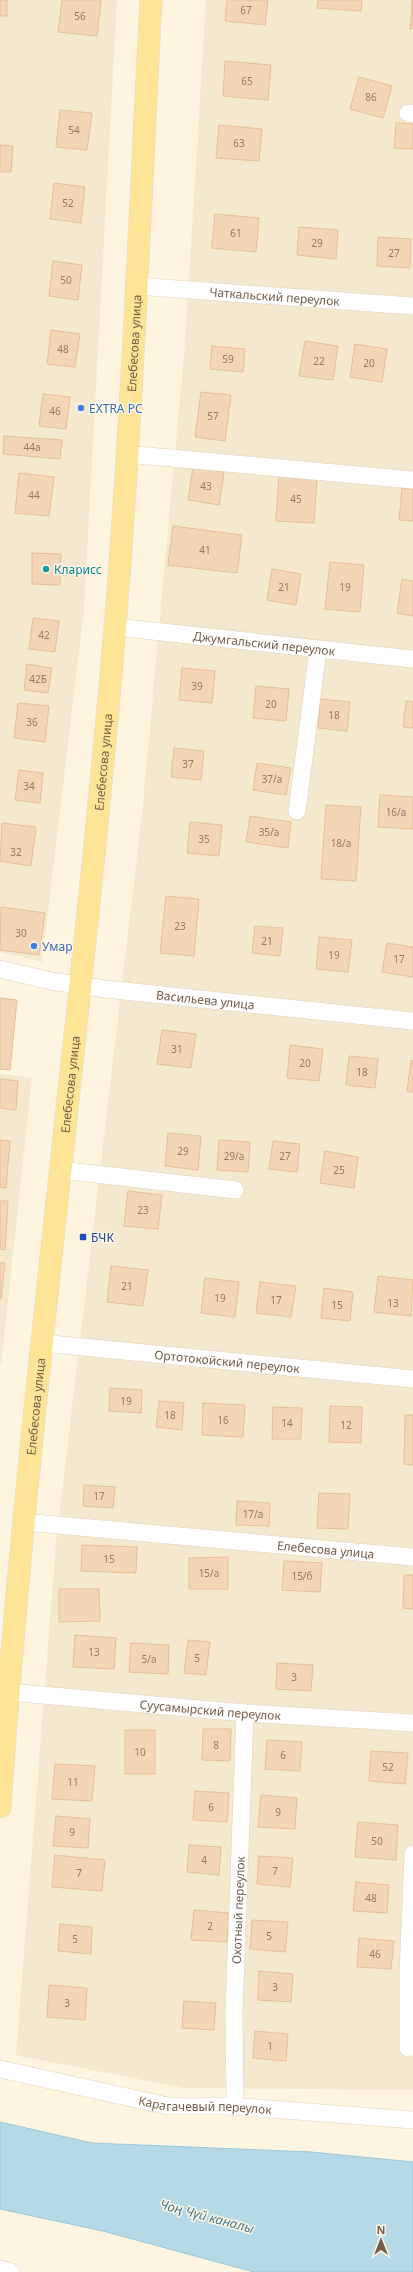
<svg xmlns="http://www.w3.org/2000/svg" width="413" height="2272" viewBox="0 0 413 2272" font-family="'Noto Sans',sans-serif">
	<rect width="100%" height="100%" fill="#fdf5e0"/>
	<g fill="#f4e8cf">
		<path d="M0 0H117L84 609 42 962 0 952Z"/>
		<path d="M206 0H413V2090L183 2088 16 2055 56 1543 142 814 185 343Z"/>
		<path d="M0 1074 32 1078 1 1365 0 1364Z"/>
	</g>
	<path fill="#b5d9e6" stroke="#9bc7d8" d="M0 2122 92 2143 311 2152 413 2162V2272H254L103 2231 0 2209Z"/>
	<g fill="#f3d6b7" stroke="#e6bf97">
		<rect x="0" y="0" width="7" height="16"/>
		<path d="M62 0H101L97 36 58 32Z"/>
		<path d="M227 0H268L265 25 225 21Z"/>
		<path d="M318 0H362L361 11 317 8Z"/>
		<path d="M412 0H413V29H410Z"/>
		<path d="M225 61 271 65 268 100 223 96Z"/>
		<path d="M359 77 392 86 383 118 350 109Z"/>
		<path d="M60 110 92 113 87 150 56 147Z"/>
		<path d="M396 123 413 124V149L394 148Z"/>
		<path d="M219 125 262 129 259 161 216 158Z"/>
		<path d="M0 145 13 146 11 172H0Z"/>
		<path d="M54 183 85 187 81 223 50 219Z"/>
		<path d="M215 214 259 218 256 252 212 248Z"/>
		<path d="M299 227 338 230 336 259 297 255Z"/>
		<path d="M378 237 411 239 410 268 377 266Z"/>
		<path d="M53 261 82 265 78 300 49 296Z"/>
		<path d="M51 330 80 334 75 367 47 364Z"/>
		<path d="M305 341 338 346 333 380 299 376Z"/>
		<path d="M355 344 387 349 382 382 350 377Z"/>
		<path d="M212 346 245 349 243 372 210 369Z"/>
		<path d="M201 392 231 395 225 441 195 437Z"/>
		<path d="M43 394 70 397 66 429 39 426Z"/>
		<path d="M4 436 62 440 60 459 3 454Z"/>
		<path d="M193 468 224 472 219 505 188 500Z"/>
		<path d="M19 473 54 477 49 516 15 513Z"/>
		<path d="M279 476 317 478 314 523 276 521Z"/>
		<path d="M402 488 413 489V521L399 520Z"/>
		<path d="M173 526 242 535 237 573 168 565Z"/>
		<path d="M32 553 61 554 60 585 32 584Z"/>
		<path d="M330 562 364 565 360 612 325 609Z"/>
		<path d="M272 569 301 574 296 605 267 600Z"/>
		<path d="M402 579 413 581V616L397 613Z"/>
		<path d="M33 618 59 621 55 652 29 649Z"/>
		<path d="M27 664 52 668 48 693 24 690Z"/>
		<path d="M182 668 215 671 212 703 179 700Z"/>
		<path d="M256 686 289 689 286 721 253 718Z"/>
		<path d="M320 699 350 702 347 731 318 728Z"/>
		<path d="M406 701 413 702V728L403 727Z"/>
		<path d="M18 703 49 706 45 742 14 738Z"/>
		<path d="M174 748 204 751 201 780 171 777Z"/>
		<path d="M257 763 291 768 286 795 253 790Z"/>
		<path d="M19 770 43 773 40 803 15 800Z"/>
		<path d="M380 795 413 797V829L378 827Z"/>
		<path d="M326 805 361 807 356 881 321 879Z"/>
		<path d="M250 816 291 822 288 848 246 842Z"/>
		<path d="M190 822 222 825 219 856 187 853Z"/>
		<path d="M2 823 36 827 31 866 0 861Z"/>
		<path d="M166 896 199 899 194 956 160 953Z"/>
		<path d="M1 907 45 913 39 955 0 950Z"/>
		<path d="M255 926 283 928 280 956 252 953Z"/>
		<path d="M319 937 352 940 348 972 316 969Z"/>
		<path d="M387 943 413 947V977L382 972Z"/>
		<path d="M0 998 17 1000 10 1070 0 1069Z"/>
		<path d="M162 1030 196 1034 191 1068 157 1064Z"/>
		<path d="M290 1045 323 1049 319 1081 287 1078Z"/>
		<path d="M349 1056 378 1059 375 1088 346 1085Z"/>
		<path d="M411 1060 413 1061V1092H407Z"/>
		<path d="M0 1079 18 1081 16 1110 0 1108Z"/>
		<path d="M168 1133 201 1136 198 1170 165 1166Z"/>
		<path d="M0 1140 10 1141 6 1188 0 1187Z"/>
		<path d="M219 1140 250 1142 248 1172 217 1170Z"/>
		<path d="M273 1141 300 1144 297 1172 269 1169Z"/>
		<path d="M325 1151 358 1157 354 1188 320 1183Z"/>
		<path d="M128 1191 162 1195 158 1229 124 1226Z"/>
		<path d="M0 1201H8L5 1250 0 1249Z"/>
		<path d="M0 1263H5L1 1299H0Z"/>
		<path d="M111 1266 148 1270 143 1306 107 1302Z"/>
		<path d="M378 1276 413 1280 411 1316 374 1312Z"/>
		<path d="M205 1278 239 1282 235 1317 201 1313Z"/>
		<path d="M260 1282 296 1286 291 1317 256 1313Z"/>
		<path d="M324 1288 353 1292 350 1321 321 1318Z"/>
		<path d="M110 1388 142 1390 141 1413 109 1411Z"/>
		<path d="M159 1401 184 1403 182 1430 156 1427Z"/>
		<path d="M203 1403 245 1405 243 1437 202 1435Z"/>
		<path d="M330 1406 362 1407 361 1443 329 1442Z"/>
		<path d="M273 1407 302 1408 301 1439H272Z"/>
		<path d="M405 1415H413V1465L404 1464Z"/>
		<path d="M84 1485 115 1487 113 1508 83 1506Z"/>
		<path d="M319 1493 350 1494 348 1529 317 1528Z"/>
		<path d="M237 1501 270 1503 269 1526 236 1525Z"/>
		<path d="M82 1545 137 1547 136 1573 81 1571Z"/>
		<path d="M228 1557V1589H189V1558Z"/>
		<path d="M284 1561 322 1563 320 1592 282 1590Z"/>
		<path d="M404 1575H413V1609L403 1608Z"/>
		<path d="M59 1589H99L100 1621 59 1622Z"/>
		<path d="M75 1635 116 1638 114 1669 73 1667Z"/>
		<path d="M188 1640 210 1642 206 1675 184 1673Z"/>
		<path d="M131 1643 169 1645 168 1674 129 1672Z"/>
		<path d="M277 1663 313 1665 311 1691 276 1689Z"/>
		<path d="M203 1729H231L230 1761 202 1760Z"/>
		<rect x="125" y="1730" width="30" height="44"/>
		<path d="M267 1740 302 1742 300 1771 265 1769Z"/>
		<path d="M371 1751 408 1753 405 1784 369 1781Z"/>
		<path d="M55 1764 95 1766 92 1801 52 1799Z"/>
		<path d="M195 1791 229 1793 227 1822 193 1820Z"/>
		<path d="M261 1795 297 1798 295 1829 258 1827Z"/>
		<path d="M56 1816 90 1819 88 1848 53 1846Z"/>
		<path d="M358 1822 398 1825 396 1860 355 1857Z"/>
		<path d="M189 1845 221 1847 219 1875 187 1872Z"/>
		<path d="M55 1855 105 1860 102 1891 52 1887Z"/>
		<path d="M259 1856 293 1858 290 1887 257 1884Z"/>
		<path d="M356 1882 389 1885 387 1913 353 1911Z"/>
		<path d="M194 1910 229 1913 227 1942 191 1940Z"/>
		<path d="M252 1920 288 1922 285 1952 250 1949Z"/>
		<path d="M60 1924 92 1927 91 1954 58 1951Z"/>
		<path d="M359 1938 394 1941 391 1969 357 1967Z"/>
		<path d="M259 1971 293 1974 291 2002 258 2000Z"/>
		<path d="M49 1985 87 1988 85 2020 47 2017Z"/>
		<path d="M184 2001 216 2003 214 2030 182 2028Z"/>
		<path d="M255 2031 288 2034 286 2061 253 2058Z"/>
	</g>
	<g fill="none" stroke-linecap="round" stroke-linejoin="round">
		<g stroke="#e1d2bc" stroke-width="18">
			<g id="minor">
				<path d="M408 113 413 114"/>
				<path id="s1" d="M136 286 413 306"/>
				<path d="M126 454 413 480"/>
				<path id="s2" d="M115 627 413 659"/>
				<path d="M297 811 318 650"/>
				<path id="s3" d="M0 969 51 981 105 989 413 1021"/>
				<path d="M60 1170 235 1190"/>
				<path id="s4" d="M41 1343 413 1379"/>
				<path id="s5" d="M24 1522 413 1557"/>
				<path id="s6" d="M8 1692 245 1713 413 1723"/>
				<path d="M408 2048V1974L413 1854"/>
				<path id="s7" d="M0 2069 168 2106H230L413 2120"/>
				<path id="s8" d="M235 2107 234 2012 245 1713"/>
				<path d="M0 2269 11 2272"/>
			</g>
		</g>
		<g stroke="#e0dbd7" stroke-width="23">
			<g id="primary">
				<path id="s9" d="M0 1807C27 1413 82 1022 115 628 132 419 140 209 151 0"/>
			</g>
		</g>
		<use href="#minor" stroke="#fff" stroke-width="17"/>
		<use href="#primary" stroke="#fee496" stroke-width="22"/>
	</g>
	<g fill="#3f7fe0" stroke="#fff8e7" stroke-width="1.5">
		<circle cx="81" cy="408" r="4"/>
		<circle cx="34" cy="946" r="4"/>
	</g>
	<circle fill="#0f9aa8" stroke="#fff8e7" stroke-width="1.5" cx="46" cy="569" r="4"/>
	<rect fill="#1a4fb4" stroke="#fff8e7" stroke-width="1.5" x="79" y="1233" width="8" height="8" rx="2"/>
	<g text-anchor="middle" dominant-baseline="central" stroke-width="3" stroke-linejoin="round" paint-order="stroke">
		<g font-size="10" fill="#947a63">
			<text x="246" y="10">67</text>
			<text x="80" y="16">56</text>
			<text x="247" y="81">65</text>
			<text x="371" y="97">86</text>
			<text x="74" y="130">54</text>
			<text x="239" y="143">63</text>
			<text x="68" y="203">52</text>
			<text x="236" y="233">61</text>
			<text x="317" y="243">29</text>
			<text x="394" y="253">27</text>
			<text x="66" y="280">50</text>
			<text x="63" y="349">48</text>
			<text x="228" y="359">59</text>
			<text x="319" y="361">22</text>
			<text x="369" y="363">20</text>
			<text x="55" y="411">46</text>
			<text x="213" y="416">57</text>
			<text x="32" y="447">44а</text>
			<text x="206" y="486">43</text>
			<text x="34" y="495">44</text>
			<text x="296" y="499">45</text>
			<text x="205" y="550">41</text>
			<text x="284" y="587">21</text>
			<text x="345" y="587">19</text>
			<text x="44" y="635">42</text>
			<text x="38" y="679">42Б</text>
			<text x="197" y="686">39</text>
			<text x="271" y="704">20</text>
			<text x="334" y="715">18</text>
			<text x="32" y="722">36</text>
			<text x="188" y="764">37</text>
			<text x="272" y="779">37/а</text>
			<text x="29" y="786">34</text>
			<text x="396" y="812">16/а</text>
			<text x="269" y="832">35/а</text>
			<text x="204" y="839">35</text>
			<text x="341" y="843">18/а</text>
			<text x="16" y="852">32</text>
			<text x="180" y="926">23</text>
			<text x="21" y="933">30</text>
			<text x="267" y="941">21</text>
			<text x="334" y="955">19</text>
			<text x="399" y="959">17</text>
			<text x="177" y="1049">31</text>
			<text x="305" y="1063">20</text>
			<text x="362" y="1072">18</text>
			<text x="183" y="1151">29</text>
			<text x="234" y="1156">29/а</text>
			<text x="285" y="1156">27</text>
			<text x="339" y="1170">25</text>
			<text x="143" y="1210">23</text>
			<text x="127" y="1286">21</text>
			<text x="220" y="1298">19</text>
			<text x="276" y="1300">17</text>
			<text x="393" y="1303">13</text>
			<text x="337" y="1305">15</text>
			<text x="126" y="1401">19</text>
			<text x="170" y="1415">18</text>
			<text x="223" y="1420">16</text>
			<text x="287" y="1423">14</text>
			<text x="346" y="1425">12</text>
			<text x="99" y="1496">17</text>
			<text x="253" y="1514">17/а</text>
			<text x="109" y="1559">15</text>
			<text x="209" y="1573">15/а</text>
			<text x="302" y="1576">15/б</text>
			<text x="94" y="1652">13</text>
			<text x="197" y="1658">5</text>
			<text x="149" y="1659">5/а</text>
			<text x="294" y="1677">3</text>
			<text x="216" y="1745">8</text>
			<text x="140" y="1752">10</text>
			<text x="283" y="1755">6</text>
			<text x="388" y="1767">52</text>
			<text x="73" y="1782">11</text>
			<text x="211" y="1807">6</text>
			<text x="278" y="1812">9</text>
			<text x="72" y="1832">9</text>
			<text x="377" y="1841">50</text>
			<text x="204" y="1860">4</text>
			<text x="275" y="1871">7</text>
			<text x="79" y="1873">7</text>
			<text x="371" y="1898">48</text>
			<text x="210" y="1926">2</text>
			<text x="269" y="1936">5</text>
			<text x="75" y="1939">5</text>
			<text x="375" y="1954">46</text>
			<text x="275" y="1987">3</text>
			<text x="67" y="2003">3</text>
			<text x="270" y="2046">1</text>
		</g>
		<g font-size="12" fill="#745c47" stroke="#fff8e7">
			<text stroke="none"><textPath href="#s1" startOffset="139">Чаткальский переулок</textPath></text>
			<text stroke="none"><textPath href="#s9" startOffset="1470">Елебесова улица</textPath></text>
			<text stroke="none"><textPath href="#s2" startOffset="150">Джумгальский переулок</textPath></text>
			<text stroke="none"><textPath href="#s9" startOffset="1050">Елебесова улица</textPath></text>
			<text stroke="none"><textPath href="#s3" startOffset="208">Васильева улица</textPath></text>
			<text stroke="none"><textPath href="#s9" startOffset="726">Елебесова улица</textPath></text>
			<text stroke="none"><textPath href="#s4" startOffset="187">Ортотокойский переулок</textPath></text>
			<text stroke="none"><textPath href="#s9" startOffset="402">Елебесова улица</textPath></text>
			<text stroke="none"><textPath href="#s5" startOffset="303">Елебесова улица</textPath></text>
			<text stroke="none"><textPath href="#s6" startOffset="203">Суусамырский переулок</textPath></text>
			<text stroke="none"><textPath href="#s8" startOffset="197">Охотный переулок</textPath></text>
			<text stroke="none"><textPath href="#s7" startOffset="209">Карагачевый переулок</textPath></text>
		</g>
		<g font-size="12" fill="#366cbe" stroke="#fff8e7" text-anchor="start">
			<text x="89" y="408">EXTRA PC</text>
			<text x="42" y="946">Умар</text>
		</g>
		<g font-size="12" fill="#0d838f" stroke="#fff8e7" text-anchor="start">
			<text x="54" y="569">Кларисс</text>
		</g>
		<g font-size="12" fill="#164399" stroke="#fff8e7" text-anchor="start">
			<text x="91" y="1237">БЧК</text>
		</g>
		<g font-size="13" font-style="italic" fill="#43798f" stroke="#fff8e7">
			<text transform="translate(207 2216) rotate(15)">Чоң Чүй каналы</text>
		</g>
	</g>
	<g transform="translate(381 2240)" stroke="#fff8e7" stroke-width="3" paint-order="stroke">
	<path d="M0-3L7 15L0 10L-7 15Z" fill="#745c47"/>
	<text y="-6" font-size="11" font-weight="bold" text-anchor="middle" fill="#745c47">N</text>
	</g>
</svg>
